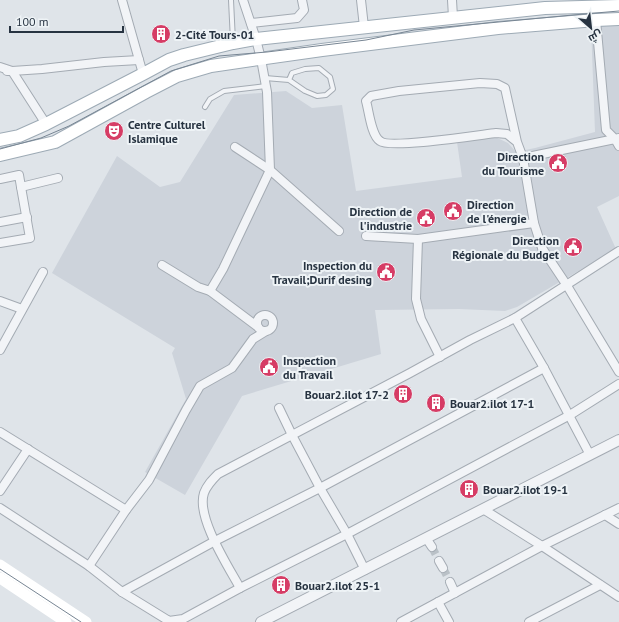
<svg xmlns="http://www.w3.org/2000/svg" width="619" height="622" viewBox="0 0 619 622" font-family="'PT Sans',Cairo,sans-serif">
	<rect width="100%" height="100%" fill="#dfe4e9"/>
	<path fill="#cdd3db" d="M619 23V196L597 207 616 249 517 307 505 311 459 309 375 310 381 354 242 396 185 495 145 472 186 399 172 353 175 348 52 273 117 156 160 187 180 182 234 95 286 91 312 108 342 105 356 191 462 177 457 142 493 136 508 143 516 152 535 148 595 132 591 26Z"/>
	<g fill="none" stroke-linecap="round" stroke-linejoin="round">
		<g stroke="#bac1c7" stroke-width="8" stroke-dasharray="8 4" stroke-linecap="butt">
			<path d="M432 547 439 561"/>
			<path d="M443 568 450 582"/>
		</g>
		<g stroke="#a4abb3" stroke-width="6">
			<g id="service">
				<path d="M231 0 233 41"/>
				<path d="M265 78 289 80 305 91 317 96 326 95 333 89 330 77 319 68 305 69 292 73 289 80"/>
				<path d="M205 107 210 99 224 91 266 86"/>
			</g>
		</g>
		<g stroke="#a4abb3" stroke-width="10">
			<g id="minor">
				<path d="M122 0 143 74"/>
				<path d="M361 0 364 27"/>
				<path d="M452 0 453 17"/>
				<path d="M596 20 606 130 615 139 619 138"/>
				<path d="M251 23 297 18 304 10 302 0"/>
				<path d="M0 67 12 71 42 69 104 62 139 60"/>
				<path d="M7 71H12L46 124"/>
				<path d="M517 142 505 88 497 84 480 83 399 91 371 96 366 101C369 111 371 135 380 141 389 149 479 135 496 133L507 134 517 142 523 158 534 223 542 248 566 284 619 372"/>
				<path d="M235 147 270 170 339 231"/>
				<path d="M523 158 615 139 619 146"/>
				<path d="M0 179 19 175 21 187 58 178"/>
				<path d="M0 222 27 217"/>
				<path d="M366 236 418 239 534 223"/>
				<path d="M418 239 416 299 421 319 440 357"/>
				<path d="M0 243 30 238 21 187"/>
				<path d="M162 265 198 287 210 291 258 327"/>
				<path d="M210 291 223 269 270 170 267 92 261 59 256 39 243 0"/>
				<path d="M0 301 22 309"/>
				<circle cx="265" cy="323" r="8"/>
				<path d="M515 318 544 368 590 455"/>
				<path d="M0 350 43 272"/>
				<path d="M279 408 292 435 320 488 347 534 365 570"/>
				<path d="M0 432 126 510"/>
				<path d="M0 491 28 449"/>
				<path d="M0 508 89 566 122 592 169 621 183 619 240 588 347 534 570 415 619 384"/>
				<path d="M483 509 542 546 619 597"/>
				<path d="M605 515 619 524"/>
				<path d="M426 538 432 547"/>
				<path d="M439 561 443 568"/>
				<path d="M89 566 126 510 149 480 186 410 200 386 232 368 253 339 266 331"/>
				<path d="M450 582 455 593"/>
				<path d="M240 588C228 566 196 517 204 493 207 485 212 480 218 474L410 373 470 340 515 318 619 251"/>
				<path d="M122 592 215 541 320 488 544 368"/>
				<path d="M438 602 449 622"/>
				<path d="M401 622 542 546 619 508"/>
				<path d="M529 622 600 585"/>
			</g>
		</g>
		<g stroke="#a4abb3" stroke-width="12">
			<path id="tertiary" d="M261 622 619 440"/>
		</g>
		<g stroke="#9daab5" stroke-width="14">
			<g id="primary">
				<path d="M0 140 19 136 46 124 143 74 169 60 184 55 233 43 256 39 545 8 619 6"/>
				<path d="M0 155 55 142 146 92 177 76 211 66 322 50 498 28 596 20 619 19"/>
			</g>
		</g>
		<use href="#service" stroke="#f2f4f7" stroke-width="4"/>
		<use href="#minor" stroke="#f2f4f7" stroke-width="8"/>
		<use href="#tertiary" stroke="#f2f4f7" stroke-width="10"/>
		<g stroke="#fff" stroke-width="11">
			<path d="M0 565 86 622"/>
			<path d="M0 578 66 622"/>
		</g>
		<use href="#primary" stroke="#fff" stroke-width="12"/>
		<g stroke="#778593" stroke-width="1">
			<path d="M0 149 41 138 69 126 171 71 219 56 267 52 366 40 414 30 573 15 619 11"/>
			<path d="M0 569 81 622"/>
		</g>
	</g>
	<defs>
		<g id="building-disc" transform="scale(1)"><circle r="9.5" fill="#d63c65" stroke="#eef3f6"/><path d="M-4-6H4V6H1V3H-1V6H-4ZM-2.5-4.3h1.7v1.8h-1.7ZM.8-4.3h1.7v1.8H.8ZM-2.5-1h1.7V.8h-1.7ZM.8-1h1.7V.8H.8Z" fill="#fff"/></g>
		<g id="theatre-disc" transform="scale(1)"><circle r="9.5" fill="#d63c65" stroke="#eef3f6"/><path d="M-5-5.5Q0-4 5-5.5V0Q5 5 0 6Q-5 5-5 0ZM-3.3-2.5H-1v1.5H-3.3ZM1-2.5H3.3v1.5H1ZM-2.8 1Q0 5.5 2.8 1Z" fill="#fff"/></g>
		<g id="civic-disc" transform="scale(1)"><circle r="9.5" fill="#d63c65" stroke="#eef3f6"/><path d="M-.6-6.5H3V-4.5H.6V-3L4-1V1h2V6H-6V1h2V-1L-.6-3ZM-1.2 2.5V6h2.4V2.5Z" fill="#fff"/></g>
	</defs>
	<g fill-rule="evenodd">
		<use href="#building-disc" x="161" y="34"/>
		<use href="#theatre-disc" x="114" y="131"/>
		<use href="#civic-disc" x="558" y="163"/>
		<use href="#civic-disc" x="453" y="211"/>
		<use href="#civic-disc" x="426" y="218"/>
		<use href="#civic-disc" x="573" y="247"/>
		<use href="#civic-disc" x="386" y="272"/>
		<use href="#civic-disc" x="269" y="367"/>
		<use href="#building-disc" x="403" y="394"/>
		<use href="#building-disc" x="436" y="403"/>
		<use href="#building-disc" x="469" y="489"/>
		<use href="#building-disc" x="281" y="585"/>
	</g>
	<g text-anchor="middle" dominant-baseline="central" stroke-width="4" stroke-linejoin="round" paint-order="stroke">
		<g font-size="12" font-weight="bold" fill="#273341" stroke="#eef3f6" text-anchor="start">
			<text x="175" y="34">2-Cité Tours-01</text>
			<text x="128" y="124">Centre Culturel<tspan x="128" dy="14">Islamique</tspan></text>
			<text x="544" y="156" text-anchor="end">Direction<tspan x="544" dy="14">du Tourisme</tspan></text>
			<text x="467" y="204">Direction<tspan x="467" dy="14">de l'énergie</tspan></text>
			<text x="412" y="211" text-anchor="end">Direction de<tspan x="412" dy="14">l'industrie</tspan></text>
			<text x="559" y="240" text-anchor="end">Direction<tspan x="559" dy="14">Régionale du Budget</tspan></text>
			<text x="372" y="265" text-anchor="end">Inspection du<tspan x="372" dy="14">Travail;Durif desing</tspan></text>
			<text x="283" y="360">Inspection<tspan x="283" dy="14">du Travail</tspan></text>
			<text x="389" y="394" text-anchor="end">Bouar2.ilot 17-2</text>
			<text x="450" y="403">Bouar2.ilot 17-1</text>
			<text x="483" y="489">Bouar2.ilot 19-1</text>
			<text x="295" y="585">Bouar2.ilot 25-1</text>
		</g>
	</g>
	<g transform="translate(591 28) rotate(152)" stroke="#eef3f6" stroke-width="3" paint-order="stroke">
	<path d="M0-3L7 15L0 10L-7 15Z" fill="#273341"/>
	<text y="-6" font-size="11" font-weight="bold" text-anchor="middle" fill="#273341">ش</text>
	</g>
	<path d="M10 26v6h113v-6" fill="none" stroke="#273341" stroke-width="2"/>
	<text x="16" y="26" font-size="12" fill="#273341" stroke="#eef3f6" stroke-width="3" paint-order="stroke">100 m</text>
</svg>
